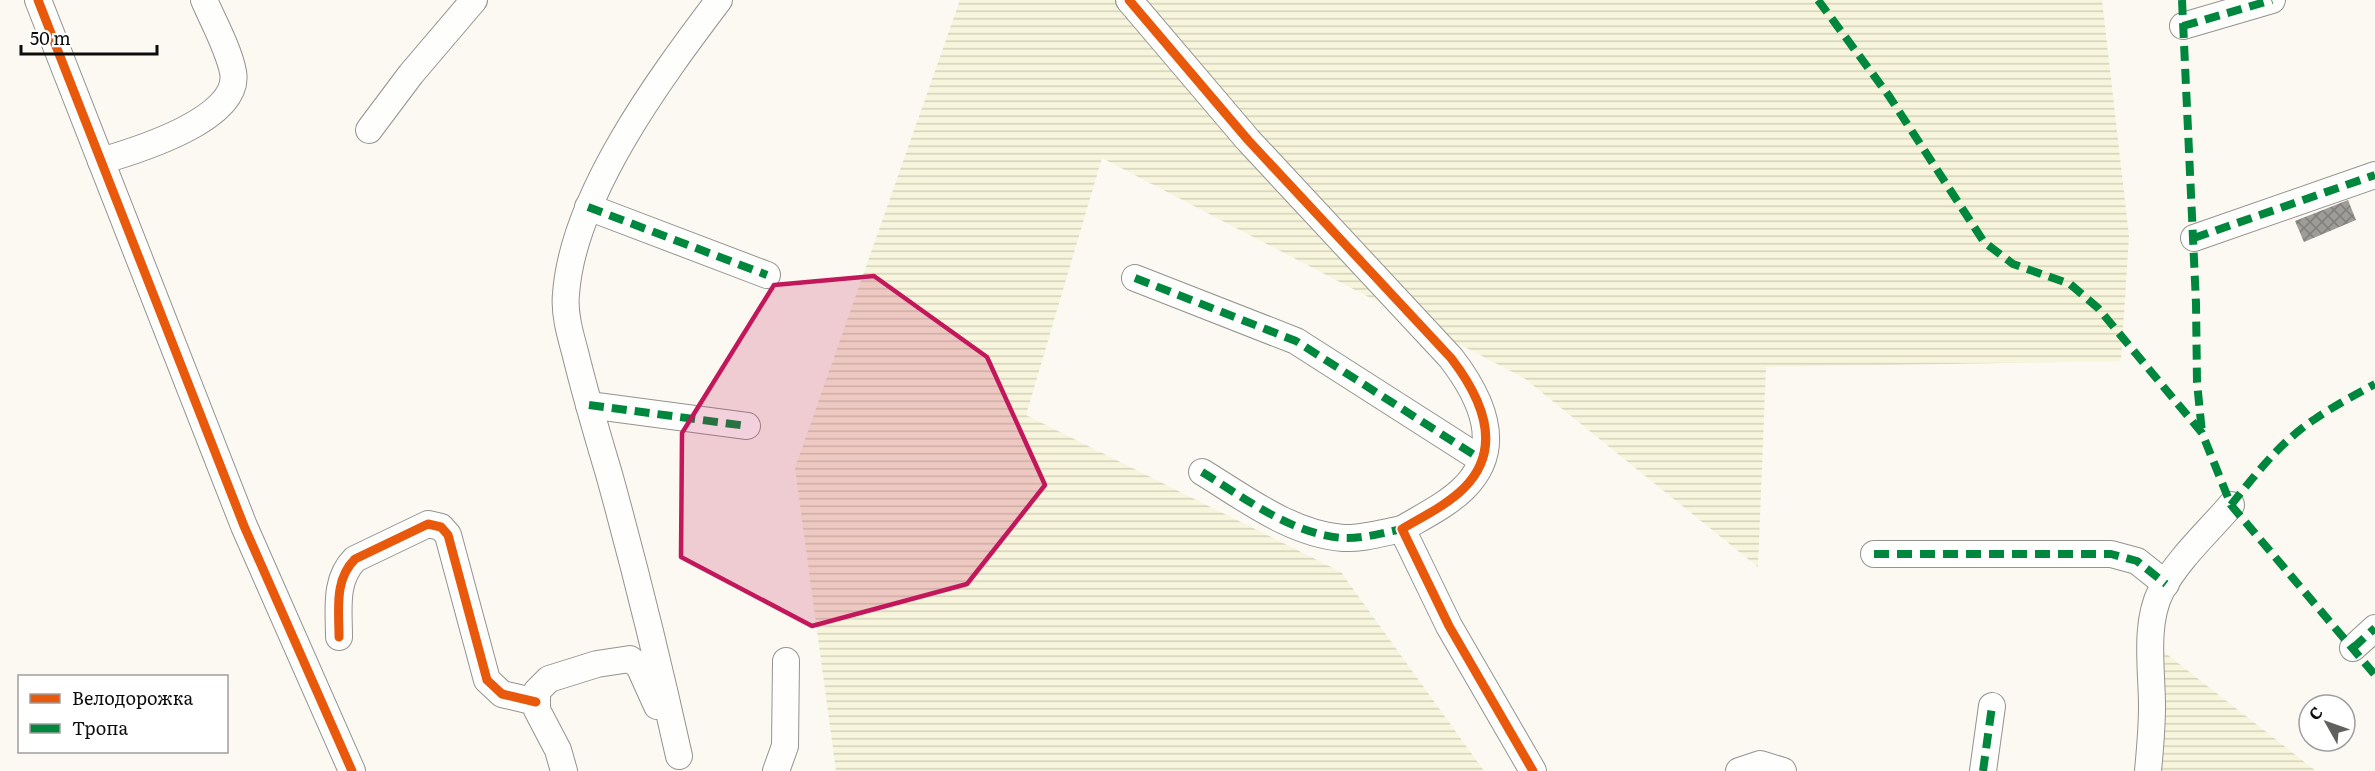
<svg xmlns="http://www.w3.org/2000/svg" width="2375" height="771" viewBox="0 0 2375 771" font-family="Literata,serif">
	<defs>
		<pattern id="farmland-rules" width="6" height="5" patternUnits="userSpaceOnUse" patternTransform="scale(1.5)"><rect width="6" height="5" fill="#f8f5dd"/><path d="M0 2.5h6" fill="none" stroke="#d3d1bc"/></pattern>
		<pattern id="building-cross-hatch" width="8" height="8" patternUnits="userSpaceOnUse" patternTransform="scale(1.5)"><rect width="8" height="8" fill="#9e9c97"/><path d="M0 0l8 8M0 8l8-8" fill="none" stroke="#7f7e7a"/></pattern>
	</defs>
	<rect width="100%" height="100%" fill="#fbf9f1"/>
	<g fill="url(#farmland-rules)">
		<path d="M960 0H2102L2129 236 2121 361 1766 367 1758 567 1524 378 1102 158 1026 415 1341 572 1484 771H836L795 468Z"/>
		<path d="M2146 638 2316 771H2146Z"/>
	</g>
	<path fill="url(#building-cross-hatch)" d="M2348 200 2356 220 2304 242 2295 221Z"/>
	<g fill="none" stroke-linecap="round" stroke-linejoin="round">
		<g stroke="#949390" stroke-width="28">
			<g id="minor">
				<path d="M38 0 244 526 352 771"/>
				<path d="M1129 0 1248 140 1451 358C1481 397 1505 447 1464 488 1447 505 1422 517 1402 529L1449 626 1533 771"/>
				<path d="M2183 26 2272 0"/>
				<path d="M369 130 411 74 474 0"/>
				<path d="M101 161C135 151 242 119 233 72 229 50 213 21 204 0"/>
				<path d="M588 207 767 275"/>
				<path d="M2194 238 2375 175"/>
				<path d="M1135 278 1296 341 1482 460"/>
				<path d="M589 405 747 426"/>
				<path d="M1202 472C1245 498 1291 534 1343 538 1362 539 1382 533 1402 529"/>
				<path d="M1874 554H2111L2137 561 2166 584"/>
				<path d="M339 637C339 609 334 580 355 559L428 524 441 527 448 535 487 680 502 694 536 702"/>
				<path d="M2353 648 2375 628"/>
				<path d="M679 756C658 661 635 568 609 474 597 434 585 393 575 352 570 334 564 313 566 294 573 195 660 78 719 0"/>
				<path d="M564 771 558 750 537 710V691L549 679 597 664 630 659 639 666 657 706"/>
				<path d="M776 771 785 746 786 661"/>
				<path d="M1739 771 1760 764 1783 771"/>
				<path d="M1983 771 1992 706"/>
				<path d="M2148 771C2150 750 2152 728 2152 706 2152 671 2144 624 2161 591 2177 560 2208 532 2231 505"/>
			</g>
		</g>
		<use href="#minor" stroke="#fefefd" stroke-width="26"/>
		<g stroke="#00873e" stroke-width="8" stroke-dasharray="15 8" stroke-linecap="butt">
			<path d="M1818 0 1889 96 1984 242 2013 264 2070 284 2098 308 2202 433 2231 505 2375 675"/>
			<path d="M2182 0 2196 303 2197 382 2202 433"/>
			<path d="M2183 26 2272 0"/>
			<path d="M588 207 767 275"/>
			<path d="M2194 238 2375 175"/>
			<path d="M1135 278 1296 341 1482 460"/>
			<path d="M589 405 747 426"/>
			<path d="M1202 472C1245 498 1291 534 1343 538 1362 539 1382 533 1402 529"/>
			<path d="M2231 505C2256 474 2281 441 2315 419 2334 406 2355 395 2375 384"/>
			<path d="M1874 554H2111L2137 561 2166 584"/>
			<path d="M2353 648 2375 628"/>
			<path d="M1983 771 1992 706"/>
		</g>
		<g stroke="#fff" stroke-width="13">
			<g id="cycleway">
				<path d="M38 0 244 526 352 771"/>
				<path d="M1129 0 1248 140 1451 358C1481 397 1505 447 1464 488 1447 505 1422 517 1402 529L1449 626 1533 771"/>
				<path d="M339 637C339 609 334 580 355 559L428 524 441 527 448 535 487 680 502 694 536 702"/>
			</g>
		</g>
		<use href="#cycleway" stroke="#e8590c" stroke-width="9"/>
	</g>
	<path fill="#c2185b" fill-opacity="0.2" stroke="#c2185b" stroke-width="4.5" stroke-linejoin="round" d="M874 276 987 357 1045 485 967 584 812 626 681 557 682 433 774 285Z"/>
	<rect x="18" y="675" width="210" height="78" fill="#ffffff" stroke="#9e9e9e" stroke-width="1.5"/>
	<rect x="30" y="694" width="30" height="9" fill="#e8590c" stroke="#9e9e9e" stroke-width="1.5"/>
	<text x="72" y="705" font-size="18" fill="#0d0d0d">Велодорожка</text>
	<rect x="30" y="724" width="30" height="9" fill="#00873e" stroke="#9e9e9e" stroke-width="1.5"/>
	<text x="72" y="735" font-size="18" fill="#0d0d0d">Тропа</text>
	<g transform="translate(2327 723) rotate(310)"><circle r="28" fill="#ffffff" stroke="#9e9e9e" stroke-width="1.5"/>
	<path d="M0-4.5L10 22L0 15L-10 22Z" fill="#60605d"/>
	<text y="-9" font-size="16" font-weight="bold" text-anchor="middle" fill="#0d0d0d">С</text>
	</g>
	<path d="M21 45v9h136v-9" fill="none" stroke="#0d0d0d" stroke-width="3"/>
	<text x="30" y="45" font-size="18" fill="#0d0d0d" stroke="#ffffff" stroke-width="4.5" paint-order="stroke">50 m</text>
</svg>
